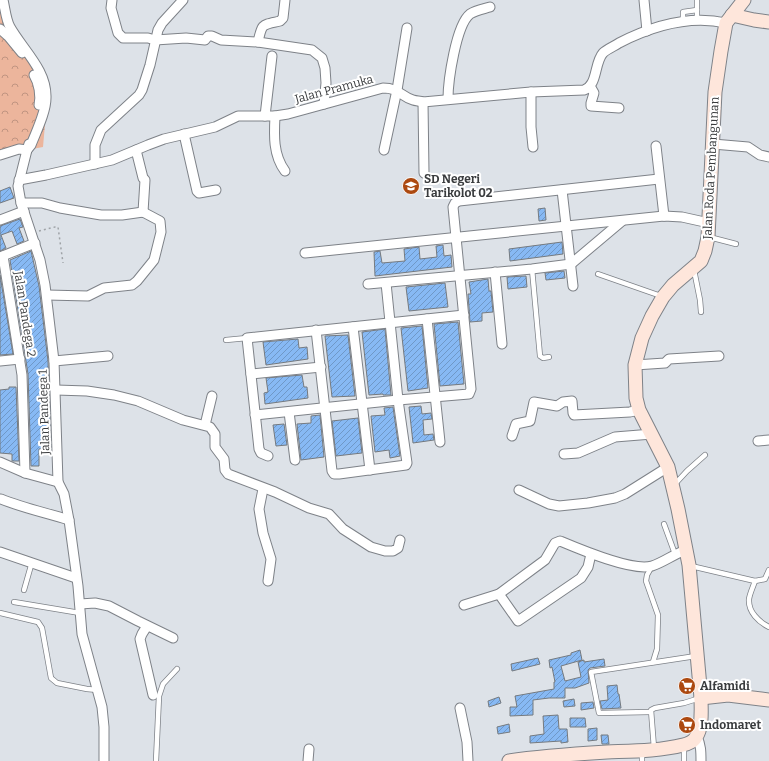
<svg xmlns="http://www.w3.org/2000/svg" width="769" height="761" viewBox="0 0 769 761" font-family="Bitter,serif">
	<defs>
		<pattern id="forest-crowns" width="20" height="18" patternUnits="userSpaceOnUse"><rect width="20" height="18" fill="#ecb59c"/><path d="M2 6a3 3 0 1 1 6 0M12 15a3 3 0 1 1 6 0" fill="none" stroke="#c09481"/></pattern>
		<pattern id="building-hatch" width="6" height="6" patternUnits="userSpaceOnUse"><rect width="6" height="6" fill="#87b9f4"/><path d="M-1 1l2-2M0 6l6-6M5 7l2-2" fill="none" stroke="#6f98c7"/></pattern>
	</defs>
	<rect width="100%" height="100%" fill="#dde2e8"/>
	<path fill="url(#forest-crowns)" d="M0 2 48 90 43 147 0 155Z"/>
	<g fill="url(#building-hatch)" stroke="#757a7f">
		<path d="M10 187 14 198 0 203V191Z"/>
		<path d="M545 208 546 220 539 221 538 209Z"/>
		<path d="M20 219 23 227 19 228 24 241 17 244 12 231 1 235 6 248 0 251V226Z"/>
		<path d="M562 242 563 254 510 261 509 249Z"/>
		<path d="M443 245 444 256 451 255 452 267 375 276 374 252 380 251 382 263 405 261 404 249 419 247 420 259 437 257 436 246Z"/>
		<path d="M31 251 39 286 48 361 51 448 39 449V466H31L28 374 10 260Z"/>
		<path d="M564 271 565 278 546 280 545 273Z"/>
		<path d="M0 275 13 354 0 355Z"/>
		<path d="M526 276 527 287 508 289 507 277Z"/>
		<path d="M488 279 489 291H491L493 312 482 313V321L470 322 468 294H471L469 282Z"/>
		<path d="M445 283 448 307 409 311 406 287Z"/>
		<path d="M458 322 464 384 440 386 434 324Z"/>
		<path d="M422 326 428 388 408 391 401 328Z"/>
		<path d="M385 329 391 395H383V394L369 395 362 332Z"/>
		<path d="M348 335 355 396 332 397 325 336Z"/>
		<path d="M298 339 299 348 307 347 308 359 266 365 263 342Z"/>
		<path d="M302 375 304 387H307L308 398 265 404 264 393 268 392 266 378Z"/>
		<path d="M9 387H16L19 461H12V454L0 453V390L9 389Z"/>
		<path d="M421 406 422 414 431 413 432 419 423 420 424 435 433 434 434 440 413 443 409 407Z"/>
		<path d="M393 407 400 456 390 458 389 450 375 452 371 416 385 415 384 408Z"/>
		<path d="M320 415 324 457 301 460 297 424 311 423V416Z"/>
		<path d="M358 418 362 453 336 456 332 421Z"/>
		<path d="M284 424 287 445 276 446 273 425Z"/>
		<path d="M580 650 582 660 561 666 565 681 581 677 578 662 584 660V662L604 659 605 666 590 668 588 670 589 683 575 688H565V698H549L533 700V715L510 716V707H517L515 696 554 689V682H555L552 667 550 668 549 660 571 655V653Z"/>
		<path d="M538 658 540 664 512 671 511 664Z"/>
		<path d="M617 685 618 694H619L621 708 602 709 600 701 608 700 607 686Z"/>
		<path d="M499 697 501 703 489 707 488 701Z"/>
		<path d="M574 699 575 706 564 707 563 701Z"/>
		<path d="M593 702 594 708 581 710V703Z"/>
		<path d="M558 715 559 729H567L568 742 561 743V741L530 743V736L544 734 543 716Z"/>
		<path d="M570 718H585L586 727H570Z"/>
		<path d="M509 724 510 732 498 734 497 727Z"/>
		<path d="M597 728V740L588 741V729Z"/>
		<path d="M601 735H608L609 744H602Z"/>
	</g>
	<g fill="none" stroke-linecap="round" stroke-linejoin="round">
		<g stroke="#7e8288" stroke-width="6">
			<g id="lane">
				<path d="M697 0V20"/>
				<path d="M683 21V12L697 10"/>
				<path d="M709 237 736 244"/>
				<path d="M532 269 540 356 543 358 549 357"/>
				<path d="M694 270 700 300 701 312"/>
				<path d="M598 274 661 296"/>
				<path d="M226 340 247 338"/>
				<path d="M674 485 687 471 705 455"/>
				<path d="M664 524 675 554"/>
				<path d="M652 566 647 575 646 581 658 615 657 649 653 662"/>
				<path d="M691 566 755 581 765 579 769 570"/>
				<path d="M755 581C753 587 750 593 749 599 748 612 759 622 769 627"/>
				<path d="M24 590 32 562"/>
				<path d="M14 602 80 613"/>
				<path d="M0 613 38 622 42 628 51 678 57 683 87 689 98 690"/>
				<path d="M650 712 599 713 591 672 696 656"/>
				<path d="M654 748 651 710 655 708 684 703 700 698"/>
				<path d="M156 761 159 696 163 684 177 669"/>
				<path d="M642 761V753"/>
				<path d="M684 761V747"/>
			</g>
		</g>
		<g stroke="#7e8288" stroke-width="11">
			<g id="street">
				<path d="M3 0C5 8 6 20 10 27 23 50 47 70 46 98 46 112 36 132 31 145L27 150 18 186 21 203 40 260 45 285 54 361 58 482 64 494 69 520 78 586 82 634 102 707 104 727V761"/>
				<path d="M112 0 111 8 118 33 123 38H148L155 40 186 38 205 40 208 36H212L221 40 258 42 312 50 322 58 325 68 326 83 324 104"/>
				<path d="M644 0 647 31"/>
				<path d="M0 29 8 36 22 53"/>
				<path d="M258 42C262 23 262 25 280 21L283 18 285 0"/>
				<path d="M34 75C39 83 41 96 39 105"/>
				<path d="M590 86 594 93 591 103V106L619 108"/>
				<path d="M531 92V127L533 147"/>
				<path d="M448 99C448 81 456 25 470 14 476 10 483 9 490 7"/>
				<path d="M423 102 424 173"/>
				<path d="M265 116 272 56"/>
				<path d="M275 116C274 135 273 155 285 171"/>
				<path d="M184 134 197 191 199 193 216 190"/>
				<path d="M713 144 748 147 760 155 769 157"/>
				<path d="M656 146 664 216"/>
				<path d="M136 150 143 178 145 180 143 212"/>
				<path d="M384 150 397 90 407 28"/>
				<path d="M0 155 19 149 27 150 29 144"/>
				<path d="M95 164V145L101 130 139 95 142 90 150 65 158 30 162 23 183 0"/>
				<path d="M19 180 46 175 112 160 148 145 164 139 215 127 238 116H275L288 114 383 88C399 88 400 96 413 100 416 101 420 101 423 102L531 92 584 90C598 85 594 63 603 53 607 49 615 46 619 43 652 26 690 15 726 23"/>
				<path d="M562 190 573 286"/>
				<path d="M21 203H42L60 208 101 215H122L143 212"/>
				<path d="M0 220 24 211"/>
				<path d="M305 253 664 216 682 217 709 223"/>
				<path d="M3 256 22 375 25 473"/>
				<path d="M0 257 35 243"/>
				<path d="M495 272 502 344"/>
				<path d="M368 284 532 269 571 264 622 221"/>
				<path d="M47 295 88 296 104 288 132 285 137 281 154 260 161 232 160 221 143 212"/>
				<path d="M427 319 440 442"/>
				<path d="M353 327 370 470"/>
				<path d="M316 330 332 471 334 474H339L406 465 407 463 398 400 386 283"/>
				<path d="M0 361 20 359"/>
				<path d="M54 361 108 356"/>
				<path d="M635 365 665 363 669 359 719 356"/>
				<path d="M251 374 321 367"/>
				<path d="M56 390 87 391 114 395 138 401 183 420 210 427 215 434V447L224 459 225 470 228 474 275 492 309 508 329 514 343 529 371 547 385 551H393L398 548 400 540"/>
				<path d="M289 412 295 460"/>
				<path d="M255 415 398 400 469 394 471 389 453 207 455 203 459 201 659 179"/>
				<path d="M205 425 212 396"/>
				<path d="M512 436 516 424 530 421 534 402 557 406 563 402 572 401 573 413 574 415 630 412 639 410"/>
				<path d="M758 441 769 440"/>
				<path d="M564 454 578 453 615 437 652 434"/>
				<path d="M268 456 261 453 259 449 247 338 464 315"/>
				<path d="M0 462 25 473 58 482"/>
				<path d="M263 489 259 509 263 533 271 559 268 581"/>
				<path d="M519 490 549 504 559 506 588 503 615 498 625 494 668 467"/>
				<path d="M1 499C23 508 47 513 69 520"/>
				<path d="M0 552 76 578"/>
				<path d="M499 594 518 621 581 578 588 567 591 554"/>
				<path d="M80 604 95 603 109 606 138 621 173 638"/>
				<path d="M464 605 499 594 545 560 555 543 560 541C579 549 633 572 652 566 664 562 674 554 686 550"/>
				<path d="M147 626 142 634 140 639 153 695"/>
				<path d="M460 708 467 742 468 761"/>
				<path d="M697 737C701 745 701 752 701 761"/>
				<path d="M308 761 309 749"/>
			</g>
		</g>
		<g stroke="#7e8288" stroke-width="15">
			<g id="secondary">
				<path d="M744 0 726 23 721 51 715 92 708 237 705 251 701 261 673 285 663 297 652 316 642 338 635 365 636 398 639 410 668 467 678 509 689 565 701 698 728 695 769 700"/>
				<path d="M732 15 754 20 769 22"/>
				<path d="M509 761C541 756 574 754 607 752 632 751 659 751 683 745 688 744 694 741 696 737 703 727 701 709 701 698"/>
			</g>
		</g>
		<path stroke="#9fa3a7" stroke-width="1.5" stroke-dasharray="2 3" stroke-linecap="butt" d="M39 231 55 227H58L63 263"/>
		<use href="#lane" stroke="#fff" stroke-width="4.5"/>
		<use href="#street" stroke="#fff" stroke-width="9"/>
		<use href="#secondary" stroke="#fee6db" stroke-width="13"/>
	</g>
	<defs>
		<g id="school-disc" transform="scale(0.9)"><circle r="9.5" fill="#ac4910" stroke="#fff"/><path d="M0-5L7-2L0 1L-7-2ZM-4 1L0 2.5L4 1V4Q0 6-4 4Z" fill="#fff"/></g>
		<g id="supermarket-disc" transform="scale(0.9)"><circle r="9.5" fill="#ac4910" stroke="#fff"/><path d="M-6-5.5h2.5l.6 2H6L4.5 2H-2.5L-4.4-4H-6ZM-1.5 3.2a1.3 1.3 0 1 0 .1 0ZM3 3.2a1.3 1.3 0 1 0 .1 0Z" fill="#fff"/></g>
	</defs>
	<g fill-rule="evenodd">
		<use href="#school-disc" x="411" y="186"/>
		<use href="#supermarket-disc" x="687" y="686"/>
		<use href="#supermarket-disc" x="687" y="725"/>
	</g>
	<g text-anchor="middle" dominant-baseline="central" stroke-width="4" stroke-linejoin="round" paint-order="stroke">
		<g font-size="12" fill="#3a3c3e" stroke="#fff">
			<text transform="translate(334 89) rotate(-15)">Jalan Pramuka</text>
			<text transform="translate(711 168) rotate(-87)">Jalan Roda Pembangunan</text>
			<text transform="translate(25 314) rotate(81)">Jalan Pandega 2</text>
			<text transform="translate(44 412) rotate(-92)">Jalan Pandega 1</text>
		</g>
		<g font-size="12" font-weight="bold" fill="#3a3c3e" stroke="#fff" text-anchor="start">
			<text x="424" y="179">SD Negeri<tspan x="424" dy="14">Tarikolot 02</tspan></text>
			<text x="700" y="686">Alfamidi</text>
			<text x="700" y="725">Indomaret</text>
		</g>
	</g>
</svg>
